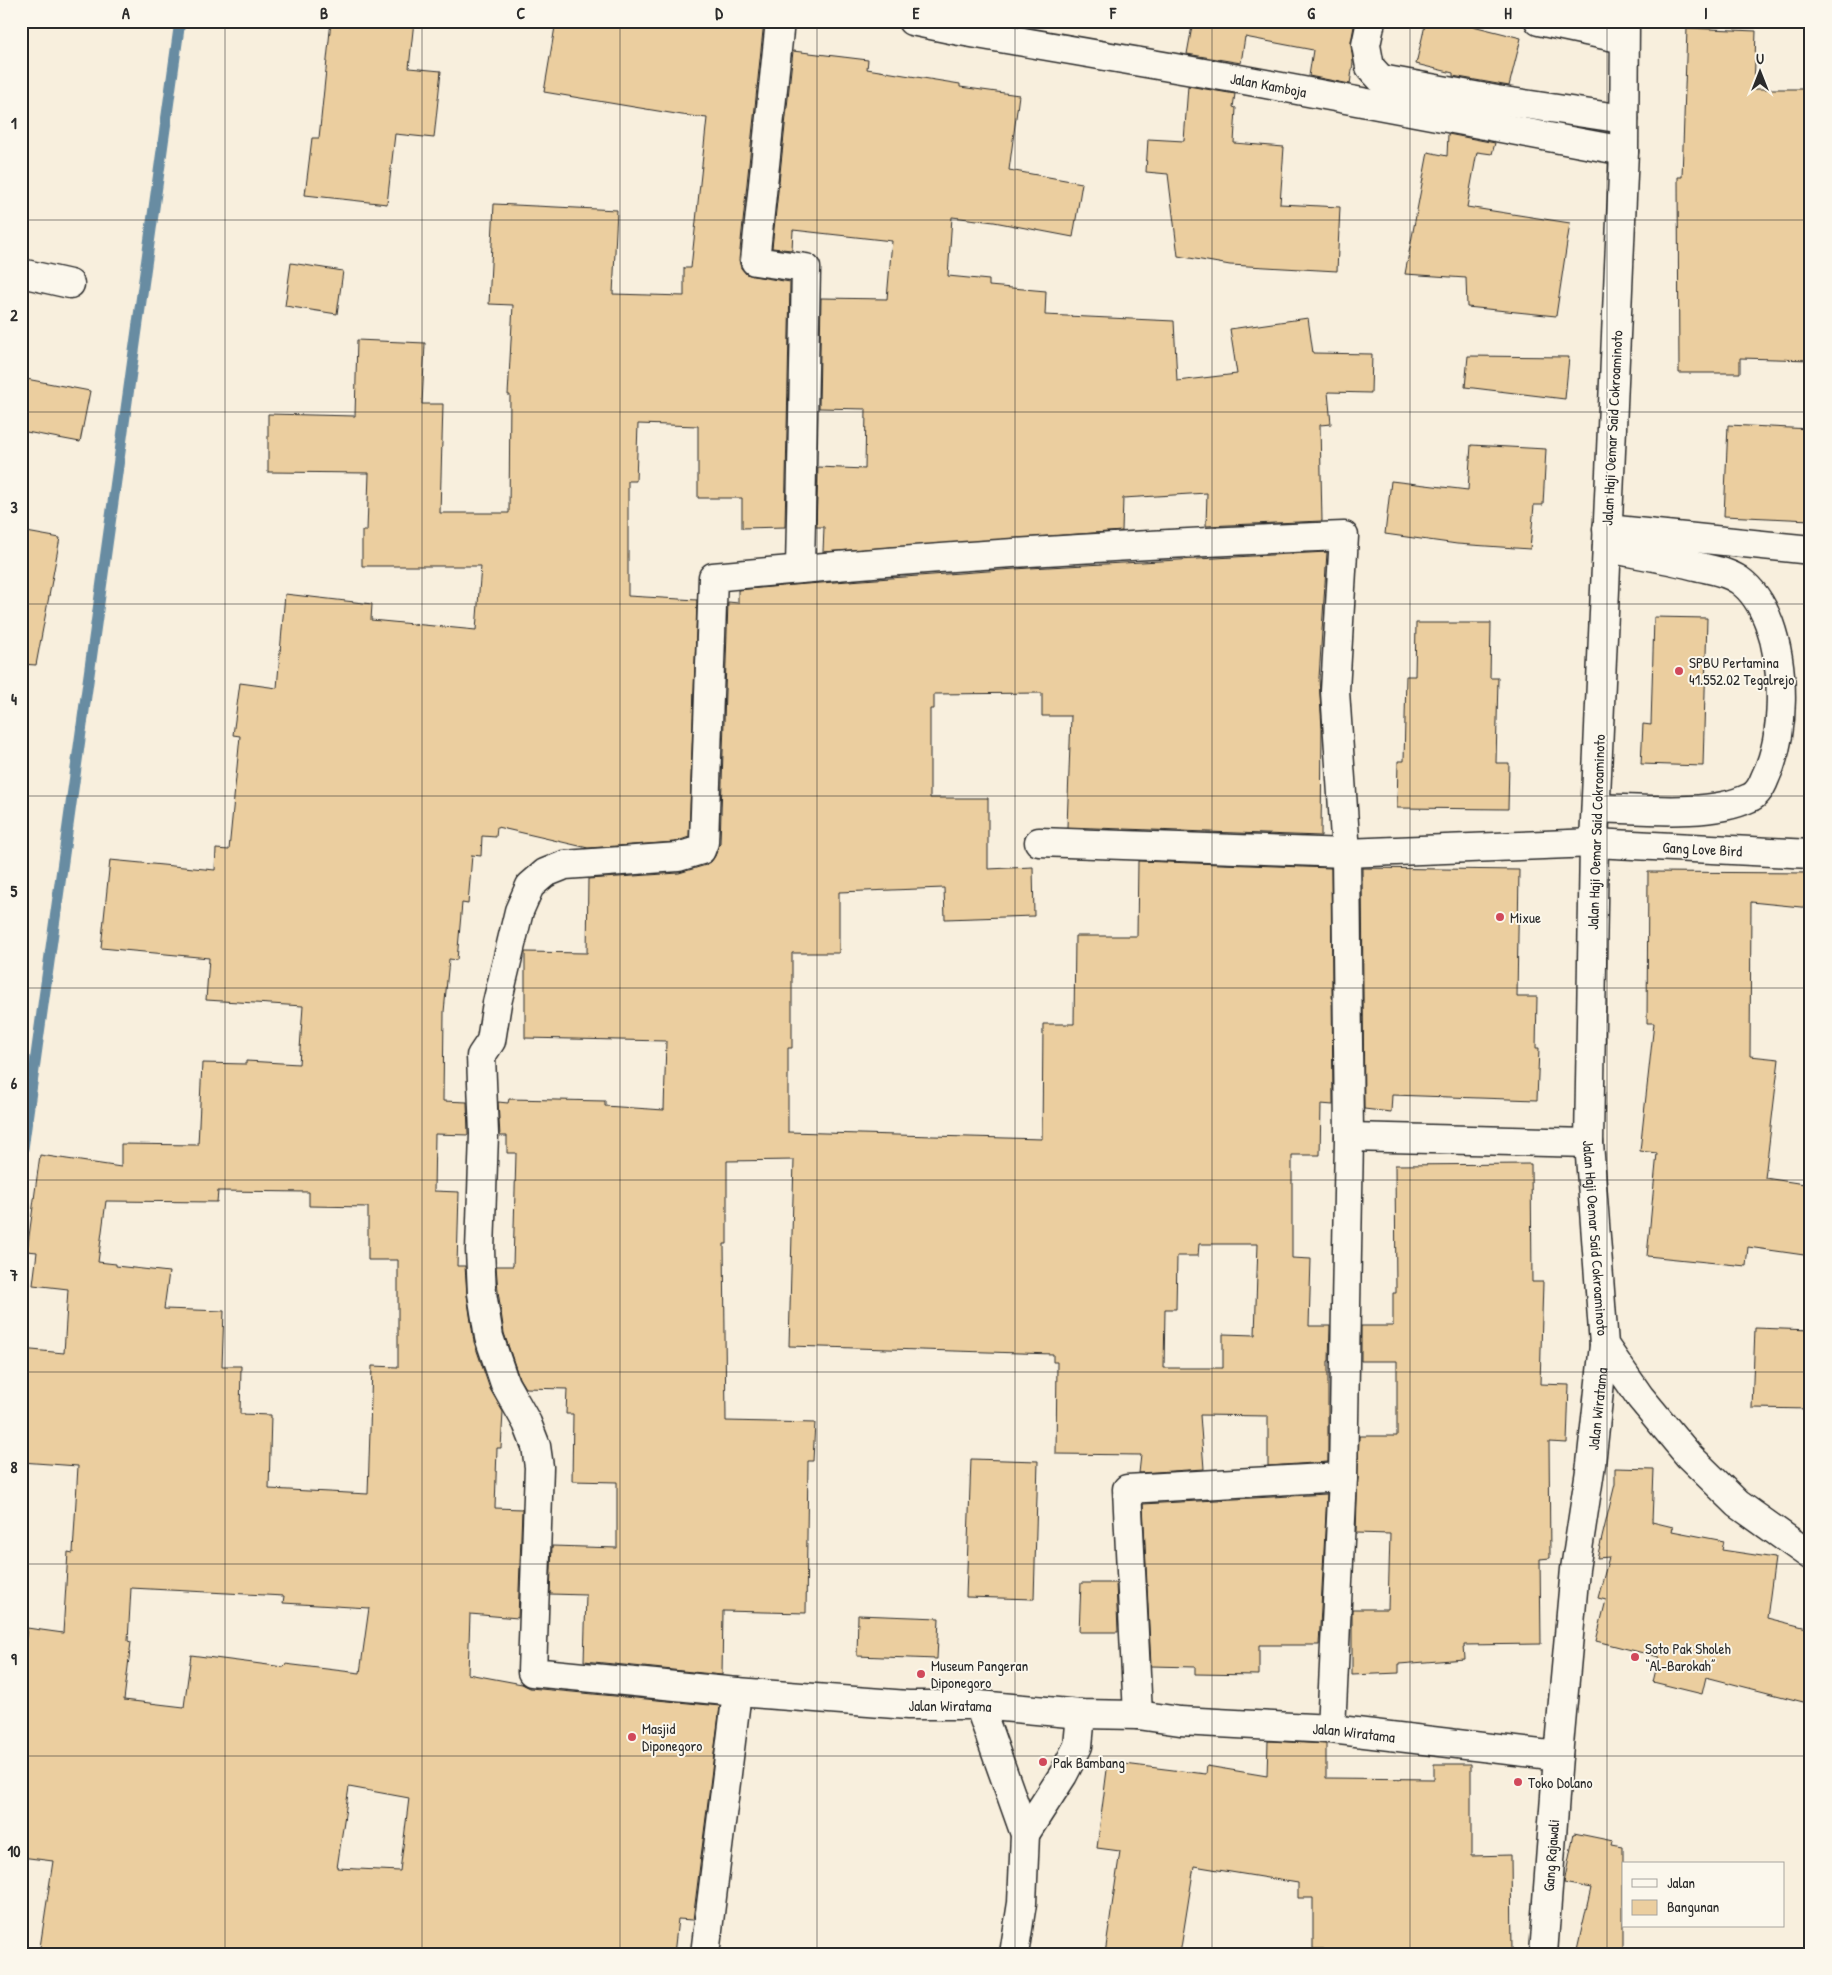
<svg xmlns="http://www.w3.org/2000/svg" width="1832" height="1975" viewBox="0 0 1832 1975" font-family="'Patrick Hand',sans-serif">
	<rect width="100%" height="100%" fill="#f8efdd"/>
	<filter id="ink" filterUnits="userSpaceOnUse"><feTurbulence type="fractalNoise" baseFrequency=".02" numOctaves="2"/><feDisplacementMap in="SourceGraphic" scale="10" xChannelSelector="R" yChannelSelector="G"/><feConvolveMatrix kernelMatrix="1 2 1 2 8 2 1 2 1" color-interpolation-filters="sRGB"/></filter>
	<g filter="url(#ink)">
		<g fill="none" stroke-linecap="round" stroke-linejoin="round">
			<path stroke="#688ca2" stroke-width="11" d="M21 1163 180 21"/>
		</g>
		<g fill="#ebce9f" stroke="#2b2b2b" fill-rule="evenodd">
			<path d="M331 21H414L409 68 441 71 434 138 395 134 387 204 305 195 312 138H319Z"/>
			<path d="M556 21H764L739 260 741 268 746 274 753 276 790 282 785 527 742 528V498H698V426L638 424 636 481H628V596L697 600 689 837 675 842 588 848 497 827 496 837 482 836 481 856 472 855 468 904 462 903 457 960 449 959 444 1012 443 1101 467 1102 468 1135 435 1134 434 1191 459 1192 457 1266H465L467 1295 474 1342 490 1389 503 1412 501 1448H497L495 1508 522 1509 518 1618 470 1614 468 1674 522 1684 530 1688 720 1706 693 1920 678 1919 674 1954H39L53 1861 21 1857V1676L27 1628 63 1633 68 1552 73 1553 78 1466 21 1462V1349L64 1353 68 1289 33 1285 37 1252 27 1251 40 1155 121 1167V1144L198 1145 202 1063 246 1064V1061L299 1064 303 1006 206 1000 209 958 101 948 110 860 215 870 216 849 229 850 240 736 233 735 240 683 277 688 285 594 372 604 371 620 476 630 481 566H362V531H367L369 473 268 472V414L355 416 357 340 425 343 422 404H443L440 513H509L510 395H508L513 305 489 304 494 204 617 210 613 294 684 296V268H691L707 118 682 115 544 92ZM218 1191 309 1192V1206L368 1207V1260H398V1367L372 1366 368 1494 269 1489 271 1415 240 1414 241 1366H222L224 1311 164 1309 169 1272 116 1266V1264L98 1262 106 1201 217 1202ZM131 1588 284 1596 283 1603 369 1608 360 1673 285 1664 284 1667 191 1655 184 1707 124 1700 131 1642 128 1641ZM349 1787 409 1798 400 1871 337 1868Z"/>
			<path d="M1193 21H1355L1351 42 1353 63 1350 84 1309 76 1313 50 1245 37 1241 63 1187 54Z"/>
			<path d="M1426 21H1453L1521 38 1509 86 1453 76V73L1416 64Z"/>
			<path d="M1687 28 1756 31 1754 89H1811V360L1740 358V373H1679L1678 177H1682Z"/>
			<path d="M793 51 868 60 867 69 960 84V87L1019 95 1009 170 1082 183 1073 237 994 222 952 217 948 276 989 280V286L1046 291 1045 315 1174 321 1177 381 1237 374 1230 329 1308 318 1313 353 1372 354 1371 393 1328 392 1331 424 1320 425 1322 521 1206 526 1207 493 1123 498 1122 531 823 552 824 527H816L818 467 865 469 866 409 819 408 821 298 887 299 892 241 793 230 792 250 772 248Z"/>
			<path d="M1188 86 1235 94 1233 107 1236 108 1234 143 1284 147 1280 204 1340 207 1337 271 1230 265 1178 256 1168 174 1146 172 1148 139 1184 141Z"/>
			<path d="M1448 134 1495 143 1492 154 1477 152 1467 207 1570 223 1556 316 1467 307 1466 278 1405 274 1428 152 1447 156Z"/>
			<path d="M291 263 343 271 337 314 285 306Z"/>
			<path d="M1468 356 1569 357 1565 399 1465 387Z"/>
			<path d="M21 378 90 391 80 442 21 431Z"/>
			<path d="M1728 425 1811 429V520L1724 516Z"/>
			<path d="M1471 445 1546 449 1543 505H1534L1530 549 1457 544 1385 534 1391 481 1468 490Z"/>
			<path d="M21 531 60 538 36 665 21 664Z"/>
			<path d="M1327 552 1319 678 1322 729 1321 836 1067 827 1071 716H1042V693L934 694V709H930V798H988V869L1033 867 1034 916 945 919 944 888 839 892V953H792V1048H788V1132L1042 1139 1043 1024H1074L1075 936H1137L1138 861 1331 868 1333 1105 1321 1104 1320 1155H1292V1258L1311 1259 1309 1326H1330L1329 1361H1328V1462L1268 1466V1416L1200 1415 1204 1469 1139 1473 1141 1455 1056 1454 1057 1362H1053V1354L789 1346 794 1160 727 1161V1244H724L726 1421 815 1423 813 1461H808L806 1613 723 1611 722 1675 584 1661 586 1595 550 1594 552 1546 617 1548V1482L572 1481 573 1414H566L567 1389 525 1388 519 1378 504 1333 498 1291 496 1266H513L516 1153H507V1136H500L498 1102 508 1103 509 1099 605 1101V1106L664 1110 666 1041 525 1038V952L587 953 588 879 679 873 706 865 711 862 715 856 720 843 728 602 738 603V590L793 585 1030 568ZM1199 1244H1258L1255 1335 1223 1334V1368H1164L1165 1309H1176L1177 1256H1198Z"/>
			<path d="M1654 617 1707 618 1703 766 1641 764 1643 724 1651 725Z"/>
			<path d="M1416 623H1491L1490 678H1498L1496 763H1509L1508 809 1397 808 1398 761H1404L1406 676H1415Z"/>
			<path d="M1362 868 1519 870 1517 997H1537L1536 1048H1539L1537 1100 1392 1095 1391 1112 1364 1109Z"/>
			<path d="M1648 872 1811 873V908L1751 902 1750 1056 1779 1059 1765 1178 1811 1185V1256L1748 1247 1746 1266 1647 1256 1657 1153 1640 1151 1654 1023H1647Z"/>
			<path d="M1531 1164 1532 1282H1543L1540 1384 1569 1385 1567 1443 1549 1442 1550 1558 1540 1559 1541 1644 1464 1645 1465 1659 1399 1664V1673L1352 1675V1609H1388L1390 1534 1356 1533 1359 1436H1397V1361H1361V1326H1393V1293H1396L1395 1165Z"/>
			<path d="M1755 1328 1811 1330V1409L1752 1408Z"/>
			<path d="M971 1459 1038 1461 1034 1599 966 1597Z"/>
			<path d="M1615 1468 1654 1469 1652 1522 1673 1527 1672 1531 1724 1541 1722 1550 1775 1558 1767 1618 1811 1629V1704L1706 1677 1702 1694 1653 1682 1659 1657 1596 1641 1606 1600 1598 1598 1609 1557 1597 1558 1615 1484Z"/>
			<path d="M1327 1494 1319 1645H1259V1675L1195 1674V1667L1151 1666 1143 1504Z"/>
			<path d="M1081 1583H1116L1118 1632H1079Z"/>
			<path d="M858 1615 939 1618 937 1659 857 1656Z"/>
			<path d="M1268 1741 1326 1744V1778L1434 1779V1764H1471V1856L1511 1855 1512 1954H1324V1949H1313V1898H1298V1883L1194 1866 1180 1954H1105L1120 1851 1097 1848 1108 1762 1206 1774 1207 1766 1267 1776Z"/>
			<path d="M1574 1833 1613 1841 1612 1845 1623 1847V1954H1576L1591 1888 1564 1883Z"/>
		</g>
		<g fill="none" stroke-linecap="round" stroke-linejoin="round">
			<g stroke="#2b2b2b" stroke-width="31">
				<g id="minor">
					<path d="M780 21 755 261 806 268 800 569"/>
					<path id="s1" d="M912 21 960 31 1239 79 1624 151"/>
					<path d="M1371 21 1366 45 1370 67 1381 79 1497 100 1624 119"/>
					<path d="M1539 21 1624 39"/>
					<path d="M21 273 70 284"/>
					<path d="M1607 529 1811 550"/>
					<path d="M1596 808C1640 809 1709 817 1749 798 1757 795 1762 786 1765 778 1786 735 1785 667 1769 623 1763 607 1753 590 1739 580 1727 572 1713 570 1700 567 1669 559 1638 554 1607 548"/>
					<path id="s2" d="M1039 842 1346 853 1594 843 1811 854"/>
					<path d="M1349 1137 1589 1143"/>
					<path d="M979 1705 1025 1834 1022 1903 1014 1954"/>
					<path d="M1138 1715 1127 1489 1343 1477"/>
					<path id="s3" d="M1331 1729 1343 1477 1349 1137 1346 853 1335 691 1344 536C1134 544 923 557 713 577L704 842 701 850 678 857 565 865 545 873 530 886 519 911 497 1003 491 1041 481 1056 484 1134 480 1250 482 1293 489 1337 505 1384 527 1423 536 1446 539 1467 532 1672 737 1692 908 1705H979L1081 1714 1138 1715 1180 1721 1331 1729 1558 1756 1575 1569 1591 1464 1604 1345"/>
					<path d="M1025 1834 1063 1775 1078 1746 1081 1714"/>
					<path d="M705 1954 737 1692"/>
					<path id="s4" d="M1543 1954 1558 1756"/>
				</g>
			</g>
			<g stroke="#2b2b2b" stroke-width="31">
				<g id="major">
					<path id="s5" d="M1625 21 1624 151 1594 843 1589 1143 1604 1345 1640 1397 1689 1456 1738 1504 1811 1556"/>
				</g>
			</g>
			<use href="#minor" stroke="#fbf7ec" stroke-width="28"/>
			<use href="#major" stroke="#fbf7ec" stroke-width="28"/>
		</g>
	</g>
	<path fill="none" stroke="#2b2b2b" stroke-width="1" stroke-opacity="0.55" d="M225 21V1954M422 21V1954M620 21V1954M817 21V1954M1015 21V1954M1212 21V1954M1410 21V1954M1607 21V1954M21 220H1811M21 412H1811M21 604H1811M21 796H1811M21 988H1811M21 1180H1811M21 1372H1811M21 1564H1811M21 1756H1811"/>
	<g fill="#d1495b" stroke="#fbf7ec" stroke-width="2">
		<circle cx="1679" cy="671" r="5"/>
		<circle cx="1500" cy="917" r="5"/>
		<circle cx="1635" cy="1657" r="5"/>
		<circle cx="921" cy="1674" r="5"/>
		<circle cx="632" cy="1737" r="5"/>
		<circle cx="1043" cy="1762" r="5"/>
		<circle cx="1518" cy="1782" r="5"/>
	</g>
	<g text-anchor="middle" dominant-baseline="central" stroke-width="4" stroke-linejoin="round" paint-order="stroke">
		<g font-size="15" fill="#2b2b2b" stroke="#fbf7ec">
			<text stroke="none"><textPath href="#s1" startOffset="362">Jalan Kamboja</textPath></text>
			<text transform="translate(1612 428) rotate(-87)">Jalan Haji Oemar Said Cokroaminoto</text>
			<text transform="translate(1596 832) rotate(-88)">Jalan Haji Oemar Said Cokroaminoto</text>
			<text stroke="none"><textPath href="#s2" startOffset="664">Gang Love Bird</textPath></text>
			<text stroke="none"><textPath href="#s5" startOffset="1218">Jalan Haji Oemar Said Cokroaminoto</textPath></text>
			<text stroke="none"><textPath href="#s3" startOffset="4464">Jalan Wiratama</textPath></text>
			<text stroke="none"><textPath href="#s3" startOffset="3504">Jalan Wiratama</textPath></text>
			<text stroke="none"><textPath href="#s3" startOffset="3909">Jalan Wiratama</textPath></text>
			<text stroke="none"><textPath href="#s4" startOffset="99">Gang Rajawali</textPath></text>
		</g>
		<g font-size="15" fill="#2b2b2b" stroke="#fbf7ec" text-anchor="start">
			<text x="1689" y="662">SPBU Pertamina<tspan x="1689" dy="17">41.552.02 Tegalrejo</tspan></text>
			<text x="1510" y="917">Mixue</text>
			<text x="1645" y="1648">Soto Pak Sholeh<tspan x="1645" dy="17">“Al-Barokah”</tspan></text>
			<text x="931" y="1665">Museum Pangeran<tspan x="931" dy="17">Diponegoro</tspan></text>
			<text x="642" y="1728">Masjid<tspan x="642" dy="17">Diponegoro</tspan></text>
			<text x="1053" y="1762">Pak Bambang</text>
			<text x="1528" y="1782">Toko Dolano</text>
		</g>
	</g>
	<rect width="1832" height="1975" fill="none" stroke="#fbf7ec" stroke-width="55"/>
	<rect x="1622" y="1862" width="162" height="65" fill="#fbf7ec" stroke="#a8a59f"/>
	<rect x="1632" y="1879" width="25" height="8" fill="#fbf7ec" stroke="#a8a59f"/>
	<text x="1667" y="1888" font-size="15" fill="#2b2b2b">Jalan</text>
	<rect x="1632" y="1900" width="25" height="15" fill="#ebce9f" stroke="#a8a59f"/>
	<text x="1667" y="1912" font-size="15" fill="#2b2b2b">Bangunan</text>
	<g transform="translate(1760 72)" stroke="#fbf7ec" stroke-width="4" paint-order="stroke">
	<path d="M0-4L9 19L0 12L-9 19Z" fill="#2b2b2b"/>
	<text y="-8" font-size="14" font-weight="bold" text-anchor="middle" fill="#2b2b2b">U</text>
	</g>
	<rect x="28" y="28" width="1776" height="1920" fill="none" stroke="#2b2b2b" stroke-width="2"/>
	<g font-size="16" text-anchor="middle" font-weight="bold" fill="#2b2b2b">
		<text x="126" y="19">A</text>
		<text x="324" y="19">B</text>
		<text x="521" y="19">C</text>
		<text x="719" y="19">D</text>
		<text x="916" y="19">E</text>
		<text x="1113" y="19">F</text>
		<text x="1311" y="19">G</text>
		<text x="1508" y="19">H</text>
		<text x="1706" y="19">I</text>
		<text x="14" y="129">1</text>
		<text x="14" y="321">2</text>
		<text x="14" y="513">3</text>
		<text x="14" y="705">4</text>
		<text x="14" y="897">5</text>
		<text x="14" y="1089">6</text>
		<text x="14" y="1281">7</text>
		<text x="14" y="1473">8</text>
		<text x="14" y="1665">9</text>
		<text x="14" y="1857">10</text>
	</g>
</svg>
